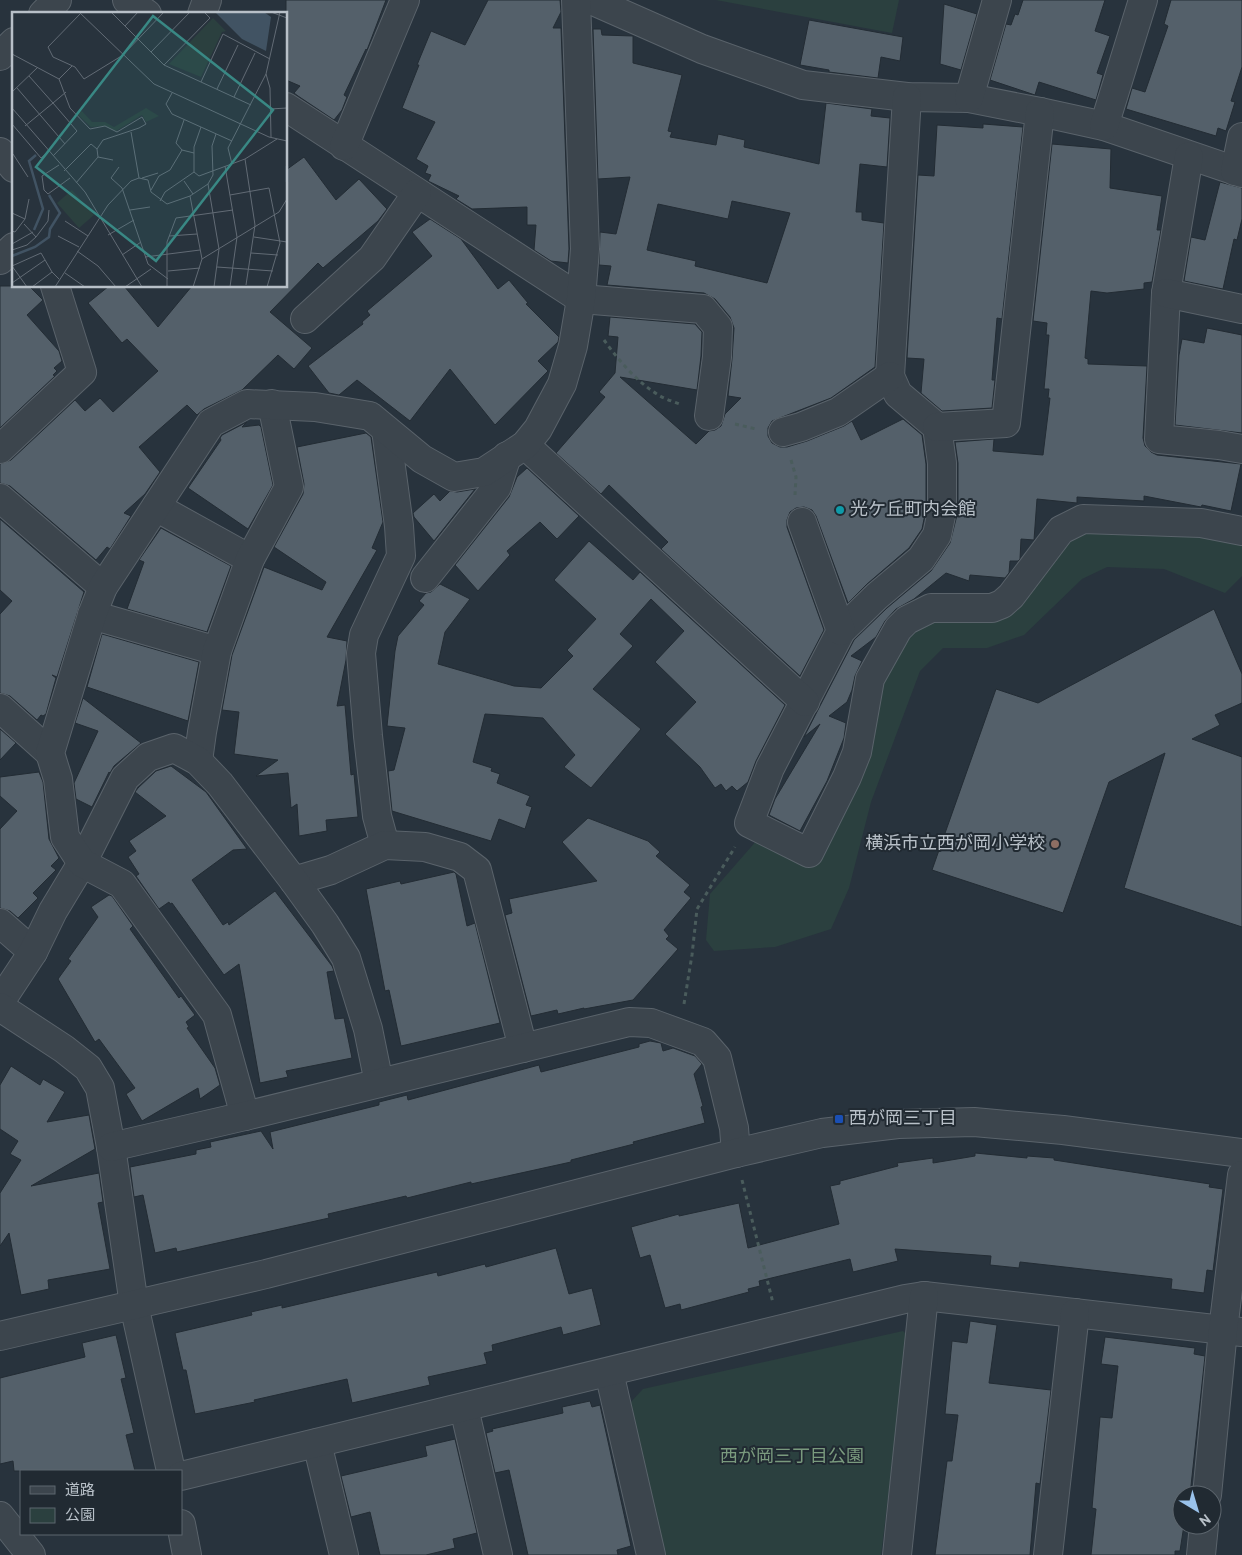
<svg xmlns="http://www.w3.org/2000/svg" width="1242" height="1555" viewBox="0 0 1242 1555" font-family="Overpass,'Noto Sans JP',sans-serif">
	<rect width="100%" height="100%" fill="#28333d"/>
	<g fill="#2b403f">
		<path d="M716 0H899L892 33Z"/>
		<path d="M1087 528 1198 532 1242 544V576L1225 593 1164 569 1107 567 1082 579 1024 635 987 648H943L920 671 871 802 849 888 831 929 775 947 714 951 706 940 710 894 758 839 816 865 844 810 889 660 909 631 930 614 1001 613 1063 542Z"/>
		<path d="M903 1331 908 1336 881 1555H664L629 1404 643 1389Z"/>
	</g>
	<g fill="#54606a" stroke="#232c34" fill-rule="evenodd">
		<path d="M286 0H386L367 50 366 49 344 95 347 97 342 110 334 120 298 96 294 93 300 86 286 80Z"/>
		<path d="M488 0H560L561 12 553 28H561L569 249 568 263 551 261 534 250 536 225H527V207L472 209 456 199 459 196 428 181 431 175 425 173 428 166 416 159 435 122 402 108 419 65H417L431 31 465 45Z"/>
		<path d="M1023 0H1105L1095 31 1110 36 1097 73 1103 75 1096 100 1039 82 1035 95 990 80 1006 24 1011 25 1015 14 1018 15Z"/>
		<path d="M1171 0H1242V67L1231 101 1235 102 1226 131 1218 128 1216 136 1126 109 1132 88 1145 92 1168 26 1164 24Z"/>
		<path d="M944 4 977 14 961 70 940 64Z"/>
		<path d="M809 20 903 37 900 61 881 57 878 78 829 72V70L800 65Z"/>
		<path d="M593 29H601L602 35 633 36V63L682 75 668 131 672 132 670 137 716 145 718 134 745 140 744 147 819 164 826 103 872 109 871 116 890 118 887 167 860 164 856 212H862V220L884 223 875 367 831 398 772 421 768 428V436L772 443 780 447H787L807 441 844 426 852 421 861 440 903 419 922 435 926 464V509L922 529 909 548 867 584 848 603 816 516 812 510 804 507 796 508 790 512 787 520V527L824 630 800 676 661 549 668 542 609 485 601 494 556 453 605 397 599 392 615 373 618 337 608 336 610 317 695 324 702 332 701 356 697 390 620 377 696 444 709 431 715 430 721 426 725 414 741 398 728 396 732 359 734 328 730 317 715 299 704 293 607 285 611 266 599 265 600 232 616 234 630 177 598 179ZM732 201 790 213 767 283 695 266 696 261 647 250 658 204 728 219Z"/>
		<path d="M983 124 1023 127 1002 319 997 318 992 380H995L992 408 942 411 921 393 924 359 907 358 918 175 934 176 937 125 983 128Z"/>
		<path d="M1052 144 1111 149 1110 188 1162 196 1157 230H1161L1152 282 1144 283V289L1107 293 1091 291 1085 358 1088 359V364L1147 366 1143 438 1145 446 1151 452 1157 455 1241 464 1231 511 1202 505 1201 507 1144 496V501L1077 497V503L1037 499 1034 540 1021 539 1020 559 1018 561H1010L1009 573 1005 578 970 575 969 581 946 573 914 599 896 609 885 621 876 637 851 656 862 661 855 676 852 690 847 702 829 716 846 723 844 738 827 781 800 831 769 815 775 799 820 724 804 737 854 640 887 608 931 571 950 543 958 511V463L955 442 994 439 993 451 1043 455 1050 398H1048L1049 389H1044L1049 335H1046L1047 323 1033 321Z"/>
		<path d="M304 157 336 200 359 179 387 209 378 221 323 268 318 263 270 312 312 348 294 369 278 355 242 390 204 409 197 415 187 405 139 447 160 472 145 494 124 513 131 516 110 549 107 547 96 560 10 486 0 483V464L11 460 75 400 85 411 100 398 113 412 158 371 127 339 122 343 88 303 109 286H124L158 327 192 286H286V170Z"/>
		<path d="M1220 182 1242 188V219L1237 240 1234 239 1223 289 1184 281 1191 237 1205 240Z"/>
		<path d="M430 219 461 239 498 289 509 280 528 303 526 304 559 337 558 342 538 361 548 371 495 425 450 369 410 421 357 380 339 395 329 393 308 366 363 324 362 322 370 315 367 311 432 256 412 232Z"/>
		<path d="M0 286H29L43 300 27 315 59 351 62 361 54 368 57 371 53 375 55 376 0 428Z"/>
		<path d="M1207 328 1242 335V433L1175 425 1179 355 1182 339 1204 343Z"/>
		<path d="M247 422 242 427 259 425 261 427 273 485 248 529 188 488 221 440 220 438 222 435Z"/>
		<path d="M366 433 371 437 383 522 372 548 377 550 327 637 347 641 346 660 337 706 345 705 351 775 354 774 358 817 326 820 327 831 299 836 297 804 291 808 288 773 256 776 278 760 234 754 239 712 222 710 232 655 264 567 322 590 326 582 274 547 303 494 304 484 297 447Z"/>
		<path d="M527 468 579 516 557 539 540 522 507 551 510 555 478 591 455 565 509 497 517 477Z"/>
		<path d="M475 489 434 541 414 517 413 513 434 494 440 501 450 491 457 492Z"/>
		<path d="M0 519 84 592 57 677 52 675 56 678 46 714 43 716 41 715 37 720 10 696 0 693V614L12 601 0 590Z"/>
		<path d="M161 528 231 566 207 632 127 609 144 562 139 560Z"/>
		<path d="M589 541 633 580 640 572 785 705 756 761 748 782 737 791 732 786 726 791 721 784 715 788 700 767 665 734 696 702 655 662 684 631 651 599 620 634 633 646 593 689 641 729 591 788 564 767 575 755 543 718 485 714 473 762 492 768 491 771 500 774 497 783 530 796 526 805 532 807 525 829 499 819 491 841 392 811 388 771 394 770 405 728 387 726 395 651 398 636 424 605 419 601 426 593 431 592 440 584 470 599 445 632 438 664 514 686 541 688 573 656 567 650 596 619 554 580Z"/>
		<path d="M1214 609 1242 674V703L1215 715 1220 725 1192 739 1242 757V927L1124 888 1165 753 1109 782 1063 913 932 870 996 689 1038 703Z"/>
		<path d="M102 634 199 662 188 721 87 687Z"/>
		<path d="M83 698 141 743 114 766 110 773 109 772 92 807 76 799 74 783 98 731 75 723Z"/>
		<path d="M0 729 16 743 0 760Z"/>
		<path d="M171 766 206 792 247 849 233 850 192 880 223 925 228 922 229 925 275 891 332 966 334 971 327 972 335 1019 344 1018 352 1058 286 1071 288 1077 260 1083 239 964 224 975 172 903 170 904 169 902 159 909 136 876 139 874 128 857 136 851 129 841 166 816 135 792 138 788 156 771Z"/>
		<path d="M39 772 43 782 49 839 59 858 51 866 56 870 33 893 38 898 18 918 10 911 0 908V829L17 811 0 796V777Z"/>
		<path d="M588 818 648 841 660 852 656 856 690 885 684 892 691 898 664 930 669 936 666 939 678 949 633 1000 584 1009V1008L558 1014 557 1010 531 1016 505 915 512 913 509 899 597 881 562 842Z"/>
		<path d="M454 872 456 874 467 926 475 923 500 1023 401 1046 389 990 385 991 366 889 400 881 401 884Z"/>
		<path d="M109 895 112 896 133 926 130 929 179 998 181 996 195 1015 186 1022 189 1027 187 1028 215 1068 220 1085 200 1099 198 1088 142 1121 126 1094 135 1088 99 1039 95 1042 58 979 71 961 68 959 98 917 91 907Z"/>
		<path d="M650 1041 661 1043 663 1051 673 1048 695 1056 702 1064 694 1074 703 1106 701 1107 705 1123 633 1142 634 1144 571 1160V1162L471 1184V1182L407 1198 406 1196 328 1214 329 1218 177 1252 176 1248 155 1253 143 1195 134 1197 130 1167 196 1154V1150L211 1147 210 1142 261 1131 273 1149 270 1132 379 1105V1102L407 1095 408 1100 539 1065 541 1072 639 1047V1044Z"/>
		<path d="M11 1066 40 1085 43 1079 65 1092 47 1122 89 1115 95 1149 31 1186 99 1173 103 1202 98 1203 110 1269 48 1280 49 1289 21 1295 9 1233 0 1246V1193L21 1160 10 1154 18 1141 0 1129V1085Z"/>
		<path d="M975 1153 1027 1158V1156L1054 1158V1160L1210 1184 1209 1187 1223 1189 1213 1271 1207 1270 1204 1293 1171 1289 1172 1279 1020 1262 1019 1268 990 1265 991 1256 895 1249 898 1261 853 1272 850 1259 759 1281 760 1286 748 1289 749 1292 681 1310 680 1304 665 1308 650 1255 640 1258 631 1227 679 1214V1216L739 1203 748 1248 839 1224 830 1186 840 1184V1181L898 1166 897 1163 933 1158V1163L975 1156Z"/>
		<path d="M556 1248 569 1294 592 1288 601 1325 563 1335 561 1327 492 1345 493 1351 484 1353 487 1364 428 1377 430 1385 352 1403 347 1379 254 1400 255 1402 195 1414 186 1370H183L175 1333 252 1315 251 1312 282 1305V1308L437 1272 438 1276 485 1264 486 1267Z"/>
		<path d="M970 1321 997 1325 989 1383 1051 1390 1040 1484 1036 1483 1030 1555H935L947 1461H952L958 1415 945 1414 952 1341 967 1343Z"/>
		<path d="M116 1335 126 1378 121 1379 134 1433 126 1435 135 1471H14L13 1461 0 1464V1378L85 1357 82 1343Z"/>
		<path d="M1105 1337 1195 1348 1194 1354 1205 1356 1190 1495H1182V1525H1184L1180 1551H1175V1555H1091L1096 1509 1092 1508 1100 1417 1112 1418 1118 1366 1101 1364Z"/>
		<path d="M590 1401 592 1407 600 1405 631 1546 617 1550 618 1555H528L509 1470 495 1473 486 1433 493 1431 492 1429 563 1413 562 1407Z"/>
		<path d="M455 1439 477 1533 453 1539 455 1548 426 1555H380L370 1512 351 1517 341 1476 427 1456 425 1446Z"/>
	</g>
	<g fill="none" stroke-linecap="round" stroke-linejoin="round">
		<g stroke="#5a636b" stroke-width="30">
			<g id="minor">
				<path d="M127 0 147 14"/>
				<path d="M591 0 702 49 803 85 907 97 969 98 1040 112 1104 126 1242 173"/>
				<path d="M43 14 57 0"/>
				<path d="M202 14 207 0"/>
				<path d="M0 56 14 42"/>
				<path d="M907 97 890 376 898 394 937 427 942 463V511L937 535 921 559 877 596 841 631 770 768 749 823 809 853 847 777 857 752 870 679 898 629 907 620 931 608H992L1002 604 1011 596 1061 530 1083 519 1201 523 1242 531"/>
				<path d="M969 98 997 0"/>
				<path d="M286 107 581 299 703 309 718 327 717 357 709 416"/>
				<path d="M1104 126 1143 0"/>
				<path d="M344 146 405 0"/>
				<path d="M0 152 14 168"/>
				<path d="M1189 156 1166 293 1159 439 1219 445 1242 449"/>
				<path d="M1235 171 1242 137"/>
				<path d="M0 260 14 247"/>
				<path d="M1166 293 1242 309"/>
				<path d="M305 319 372 258 417 193"/>
				<path d="M937 427 1006 423 1040 112"/>
				<path d="M783 432 801 427 838 412 890 376"/>
				<path d="M525 445 805 702"/>
				<path d="M0 449 82 372 55 286"/>
				<path d="M0 498 103 587"/>
				<path d="M156 507 250 559"/>
				<path d="M802 522 841 631"/>
				<path d="M425 578 497 487 507 456"/>
				<path d="M92 615 217 651"/>
				<path d="M0 708 50 753"/>
				<path d="M198 761 202 732 217 651 250 559 289 487 272 404"/>
				<path d="M385 845 377 816 368 736 361 653 364 635 401 556 399 526 386 430"/>
				<path d="M294 881 331 870 385 845 425 847 460 857 477 870 523 1048"/>
				<path d="M0 923 33 952"/>
				<path d="M0 1002 33 952 53 911 82 863 125 778 148 757 174 748 198 761 220 784 294 881 325 924 346 958 368 1029 379 1083"/>
				<path d="M0 1007 64 1049 88 1068 100 1088 111 1147 134 1305 171 1471"/>
				<path d="M245 1116 217 1015 122 884 82 863 65 837 58 779 50 753 92 615 103 587 211 423 247 404 315 407 370 416 422 459 454 477 484 472 525 445 538 429 562 384 573 346 581 299 585 249 576 0"/>
				<path d="M111 1147 245 1116 629 1022 651 1023 703 1042 717 1058 734 1128 736 1153"/>
				<path d="M0 1336 266 1274 736 1153 822 1133 898 1124 974 1122 1063 1130 1242 1153"/>
				<path d="M609 1372 651 1555"/>
				<path d="M464 1408 498 1555"/>
				<path d="M317 1443 344 1555"/>
				<path d="M181 1476 905 1299 924 1296 1242 1332"/>
				<path d="M1207 1495 1223 1330 1242 1175"/>
				<path d="M0 1516 31 1555"/>
				<path d="M181 1524 187 1555"/>
				<path d="M897 1555 924 1296"/>
				<path d="M1048 1555 1075 1313"/>
				<path d="M1201 1555 1204 1525"/>
			</g>
		</g>
		<g stroke="#4a5c5c" stroke-width="3" stroke-dasharray="4 4" stroke-linecap="butt">
			<path d="M604 340C619 361 638 383 660 396 667 400 675 402 682 405"/>
			<path d="M735 424 756 429"/>
			<path d="M791 460 796 477 795 495"/>
			<path d="M684 1004 692 955 697 909 735 847"/>
			<path d="M742 1180 773 1303"/>
		</g>
		<use href="#minor" stroke="#3c454d" stroke-width="28"/>
	</g>
	<circle fill="#0f9aa8" stroke="#212a32" stroke-width="2" cx="840" cy="510" r="5"/>
	<circle fill="#8d6e63" stroke="#212a32" stroke-width="2" cx="1055" cy="844" r="5"/>
	<rect fill="#1a4fb4" stroke="#212a32" stroke-width="2" x="834" y="1114" width="10" height="10" rx="2.5"/>
	<g text-anchor="middle" dominant-baseline="central" stroke-width="4" stroke-linejoin="round" paint-order="stroke">
		<g font-size="18" fill="#b8c0c8" stroke="#212a32" text-anchor="start">
			<text x="850" y="510">光ケ丘町内会館</text>
			<text x="1045" y="844" text-anchor="end">横浜市立西が岡小学校</text>
			<text x="849" y="1119">西が岡三丁目</text>
		</g>
		<g font-size="18" fill="#7a9a7e" stroke="#212a32">
			<text x="792" y="1457">西が岡三丁目公園</text>
		</g>
	</g>
	<g transform="translate(12 12)">
		<rect width="275" height="275" fill="#28333d"/>
		<path d="M201 6 214 19 210 20 189 65 157 52ZM134 96 147 104 134 110 130 103 104 119 93 114 79 115 64 101 70 99 80 110H93L102 115ZM60 178 82 203 67 216 45 191Z" fill="#2b403f"/>
		<path d="M203 0H252L259 5 254 39 230 27Z" fill="#415363"/>
		<path fill="none" stroke="#415363" stroke-width="2.5" d="M275 154V170M22 218 31 197 17 149 24 143M0 244 23 235 37 225 38 217 48 201 37 183"/>
		<path fill="none" stroke="#626b75" stroke-width="1" d="M67 0 142 72 257 125 275 129M99 0 152 53 239 93M259 0 275 6M68 2 36 35 41 45 63 55 72 67 111 43 152 0M113 14 126 0M139 40 178 0M0 42 47 67 58 96 78 117 93 114 105 120 130 105 134 112 127 116 91 128 85 137 86 145 64 171M152 53 198 6 192 0M254 62 258 76 259 125M17 64 41 91 54 80M47 67 60 54M189 70 211 22 258 47M5 76 53 132M205 77 226 33M0 80 26 55M160 81 154 92 160 102 220 129M222 85 243 41M0 96 73 180 130 275M258 97 275 96M172 108 164 131 170 138 182 141M0 112 29 146 37 139M13 114 41 91 65 119 41 144M189 115 182 135V160L187 164 233 147 265 127M119 120 127 166M1 142 16 165M86 145 101 148M233 147 243 213 234 273M220 152 216 136 254 62 268 0M47 153 30 164 32 178 36 182 58 166M213 154 225 225 218 275M107 155 99 166 110 176 136 252 156 267M52 159 79 132 85 137M130 166 146 161M172 169 181 182M196 172 207 237 202 275M139 178 147 164 158 158 170 138M218 183 257 176 268 231 255 275M178 184 190 247 181 275M148 189 153 180 182 160M118 198 138 195M0 201 13 207 3 220 0 219M13 207 17 187M53 209 76 224M12 212 24 225 36 209 37 198M96 223 122 208M46 224 67 235M157 224 185 222M242 225 275 230M0 232 21 220M0 238 15 233 24 225M65 239 86 254 104 275M239 241 266 243M110 243 129 230M133 245 188 238M190 247 267 200 275 187M0 254 29 241 40 260M0 254 15 275M205 255 261 259M156 259 188 256M53 261 73 275M0 271 33 248M20 275 40 260 47 267M43 275 96 193 119 169 127 166 136 168 139 180 155 192 178 184 196 172 201 163 200 134 204 122M113 275 139 257M155 275V230L164 206 221 198"/>
		<path fill="#398884" fill-opacity="0.15" stroke="#398884" stroke-width="2.5" d="M141 4 261 98 144 249 24 155Z"/>
		<rect width="275" height="275" fill="none" stroke="#b8c0c8" stroke-width="2.5"/>
	</g>
	<rect x="20" y="1470" width="162" height="65" fill="#212a32" stroke="#5d666e"/>
	<rect x="30" y="1486" width="25" height="8" fill="#3c454d" stroke="#5d666e"/>
	<text x="65" y="1495" font-size="15" fill="#b8c0c8">道路</text>
	<rect x="30" y="1508" width="25" height="15" fill="#2b403f" stroke="#5d666e"/>
	<text x="65" y="1520" font-size="15" fill="#b8c0c8">公園</text>
	<g transform="translate(1197 1510) rotate(142)"><circle r="24" fill="#212a32" stroke="#5d666e"/>
	<path d="M0-4L9 19L0 12L-9 19Z" fill="#9ac2eb"/>
	<text y="-8" font-size="14" font-weight="bold" text-anchor="middle" fill="#b8c0c8">N</text>
	</g>
</svg>
